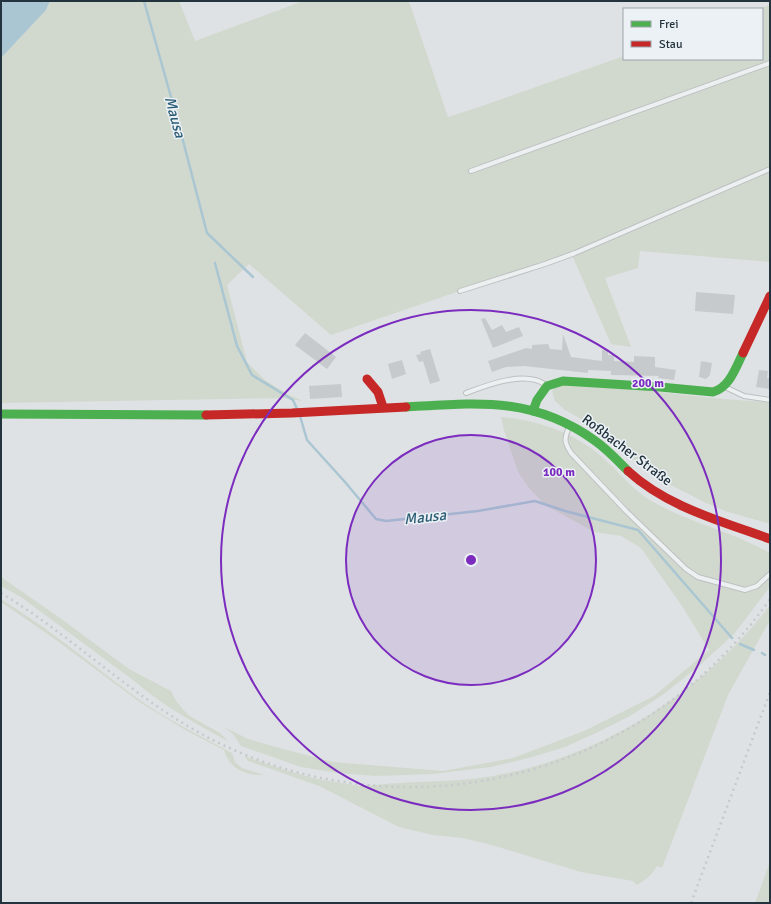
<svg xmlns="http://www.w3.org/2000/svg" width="771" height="904" viewBox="0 0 771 904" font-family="Signika,sans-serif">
	<rect width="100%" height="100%" fill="#dfe2e4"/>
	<g fill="#d1d9ce">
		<path d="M50 1H179L195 41 303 1H409L448 117 482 106 624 56V59H762V9H757L770 5V262L640 251 638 268 605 278 631 347 611 344 571 253 331 335 249 264 227 285 247 362 265 380 289 395 303 401 285 398 1 403V58L46 10Z"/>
		<path d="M572 380C638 389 704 399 770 402V524L725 511 706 503 659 479 634 460 615 441 599 429 565 410 555 401 552 391 557 385Z"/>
		<path d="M501 417C537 420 573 432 601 456 617 470 630 487 648 499 686 522 731 531 770 553V587L734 634 699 666 664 694 630 716 596 733 565 747 529 758 491 767 433 774 375 776 338 773 301 767 241 746 233 734 224 727 248 739 287 750 333 762 443 771 513 758 584 731 654 696 709 650 682 606 641 548 621 536 594 532 545 505 529 488 518 472 504 430Z"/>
		<path d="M1 577 60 618 129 669 171 691 176 701 188 715 220 733 229 742C197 724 164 707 137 683L21 597 1 586Z"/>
		<path d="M1 599C48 628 90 663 134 696 164 718 199 735 232 753L235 762 242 768 264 775C245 775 230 770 224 750L187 731 141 703 52 637 1 602Z"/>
		<path d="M770 605V620L728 695 662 868 657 866C652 874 646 880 637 885L633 881 581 872 488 844 462 838 433 835 399 827 319 786 248 761 244 756C276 767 306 778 340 783 347 784 354 785 361 786 374 786 387 783 400 783 431 781 462 781 493 776 601 757 704 692 770 605Z"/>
		<path d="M770 862V903H755Z"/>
	</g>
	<path fill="#aac6d2" d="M5 1H50L46 10 1 58V4Z"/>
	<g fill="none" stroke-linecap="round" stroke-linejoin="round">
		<g stroke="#aac6d2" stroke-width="2.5">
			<path d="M144 1 180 129 207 233 253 277"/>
			<path d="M215 263 237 346 252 375 293 400 297 409"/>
			<path d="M300 416 307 440 345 482 376 519 386 521 478 511 535 501 565 511 638 530 732 638"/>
			<path d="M740 644 754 650"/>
			<path d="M762 653 765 655"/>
		</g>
	</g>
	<g fill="#c7cacc">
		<path d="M696 292 735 295 733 314 695 311Z"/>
		<path d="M485 318 492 330 502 325 506 332 519 327 523 336 493 348 481 319Z"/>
		<path d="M305 333 336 357 327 369 295 345Z"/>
		<path d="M563 334 571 357 602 361V350H608V355H614V361L634 362V356L655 357V367L676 370 674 380 658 378 659 376 611 375V371L588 370V373L524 366 506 367 492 372 488 361 526 348 532 349V345L548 344 550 349 562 350Z"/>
		<path d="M430 349 440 381 430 384 423 361 419 362 416 355 421 354 420 352Z"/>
		<path d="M402 360 406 374 392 379 388 364Z"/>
		<path d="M701 361 712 363 710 375 706 379 699 377Z"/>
		<path d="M759 370 768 371 767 378H770V389L756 387Z"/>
		<path d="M341 384 342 397 310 399 309 386Z"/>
	</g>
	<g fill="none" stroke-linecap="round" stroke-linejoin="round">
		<g stroke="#bdc0c2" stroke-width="6">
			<g id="lane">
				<path d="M471 171 770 63"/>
				<path d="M460 291 545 264 575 253 770 169"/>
				<path d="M725 387 744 396 770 400"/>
				<path d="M466 393C487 385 526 370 546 385"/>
				<path d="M569 427C564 439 564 442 571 453L626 511 686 569 698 577 745 590 757 586 770 574"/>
			</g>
		</g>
		<use href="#lane" stroke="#edf0f1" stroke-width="4"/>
		<g stroke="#4caf50" stroke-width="9">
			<path d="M406 407C477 403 532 396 594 440 607 449 617 460 628 471"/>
			<path d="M533 411 537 400 547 386 563 381 660 387 713 392C730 387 736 367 743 353"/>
			<path d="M1 414 206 415"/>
		</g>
		<g stroke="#c62828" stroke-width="9">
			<path d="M743 353 770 296"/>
			<path d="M367 379 378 392 383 407"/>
			<path d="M206 415 292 413 406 407"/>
			<path d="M628 471C667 507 721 521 770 539"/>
		</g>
		<g stroke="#c6cacc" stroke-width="2.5" stroke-dasharray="2 4" stroke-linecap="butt">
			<path d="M1 593C77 639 140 705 221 744 414 837 647 775 770 599"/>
			<path d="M691 903 770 692"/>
		</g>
	</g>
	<circle cx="471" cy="560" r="125" fill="#7b2cbf" fill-opacity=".12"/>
	<g fill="none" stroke="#7b2cbf" stroke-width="2">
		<circle cx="471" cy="560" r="125"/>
		<circle cx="471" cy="560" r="250"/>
	</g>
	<g text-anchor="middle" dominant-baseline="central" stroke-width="3" stroke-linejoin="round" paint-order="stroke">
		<g font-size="14" fill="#24343e" stroke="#ebf1f5">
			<text transform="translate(627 450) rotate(37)">Roßbacher Straße</text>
		</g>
		<g font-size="15" font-style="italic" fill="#2c5d75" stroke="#ebf1f5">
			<text transform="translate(175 117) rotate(75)">Mausa</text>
			<text transform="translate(425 517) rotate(-6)">Mausa</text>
		</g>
	</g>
	<circle cx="471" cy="560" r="6" fill="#7b2cbf" stroke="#ebf1f5" stroke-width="2"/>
	<g font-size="12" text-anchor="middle" font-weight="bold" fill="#7b2cbf" stroke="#ebf1f5" stroke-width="3" stroke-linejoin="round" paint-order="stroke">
		<text x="648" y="387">200 m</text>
		<text x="559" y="476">100 m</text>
	</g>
	<rect width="771" height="904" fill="none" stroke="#24343e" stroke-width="4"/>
	<rect x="623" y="8" width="140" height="52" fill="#ebf1f5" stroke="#9ba5ac"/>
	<rect x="631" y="21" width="20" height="6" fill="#4caf50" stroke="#9ba5ac"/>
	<text x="659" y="28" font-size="12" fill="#24343e">Frei</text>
	<rect x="631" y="41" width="20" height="6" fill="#c62828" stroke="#9ba5ac"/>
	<text x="659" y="48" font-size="12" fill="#24343e">Stau</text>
</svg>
